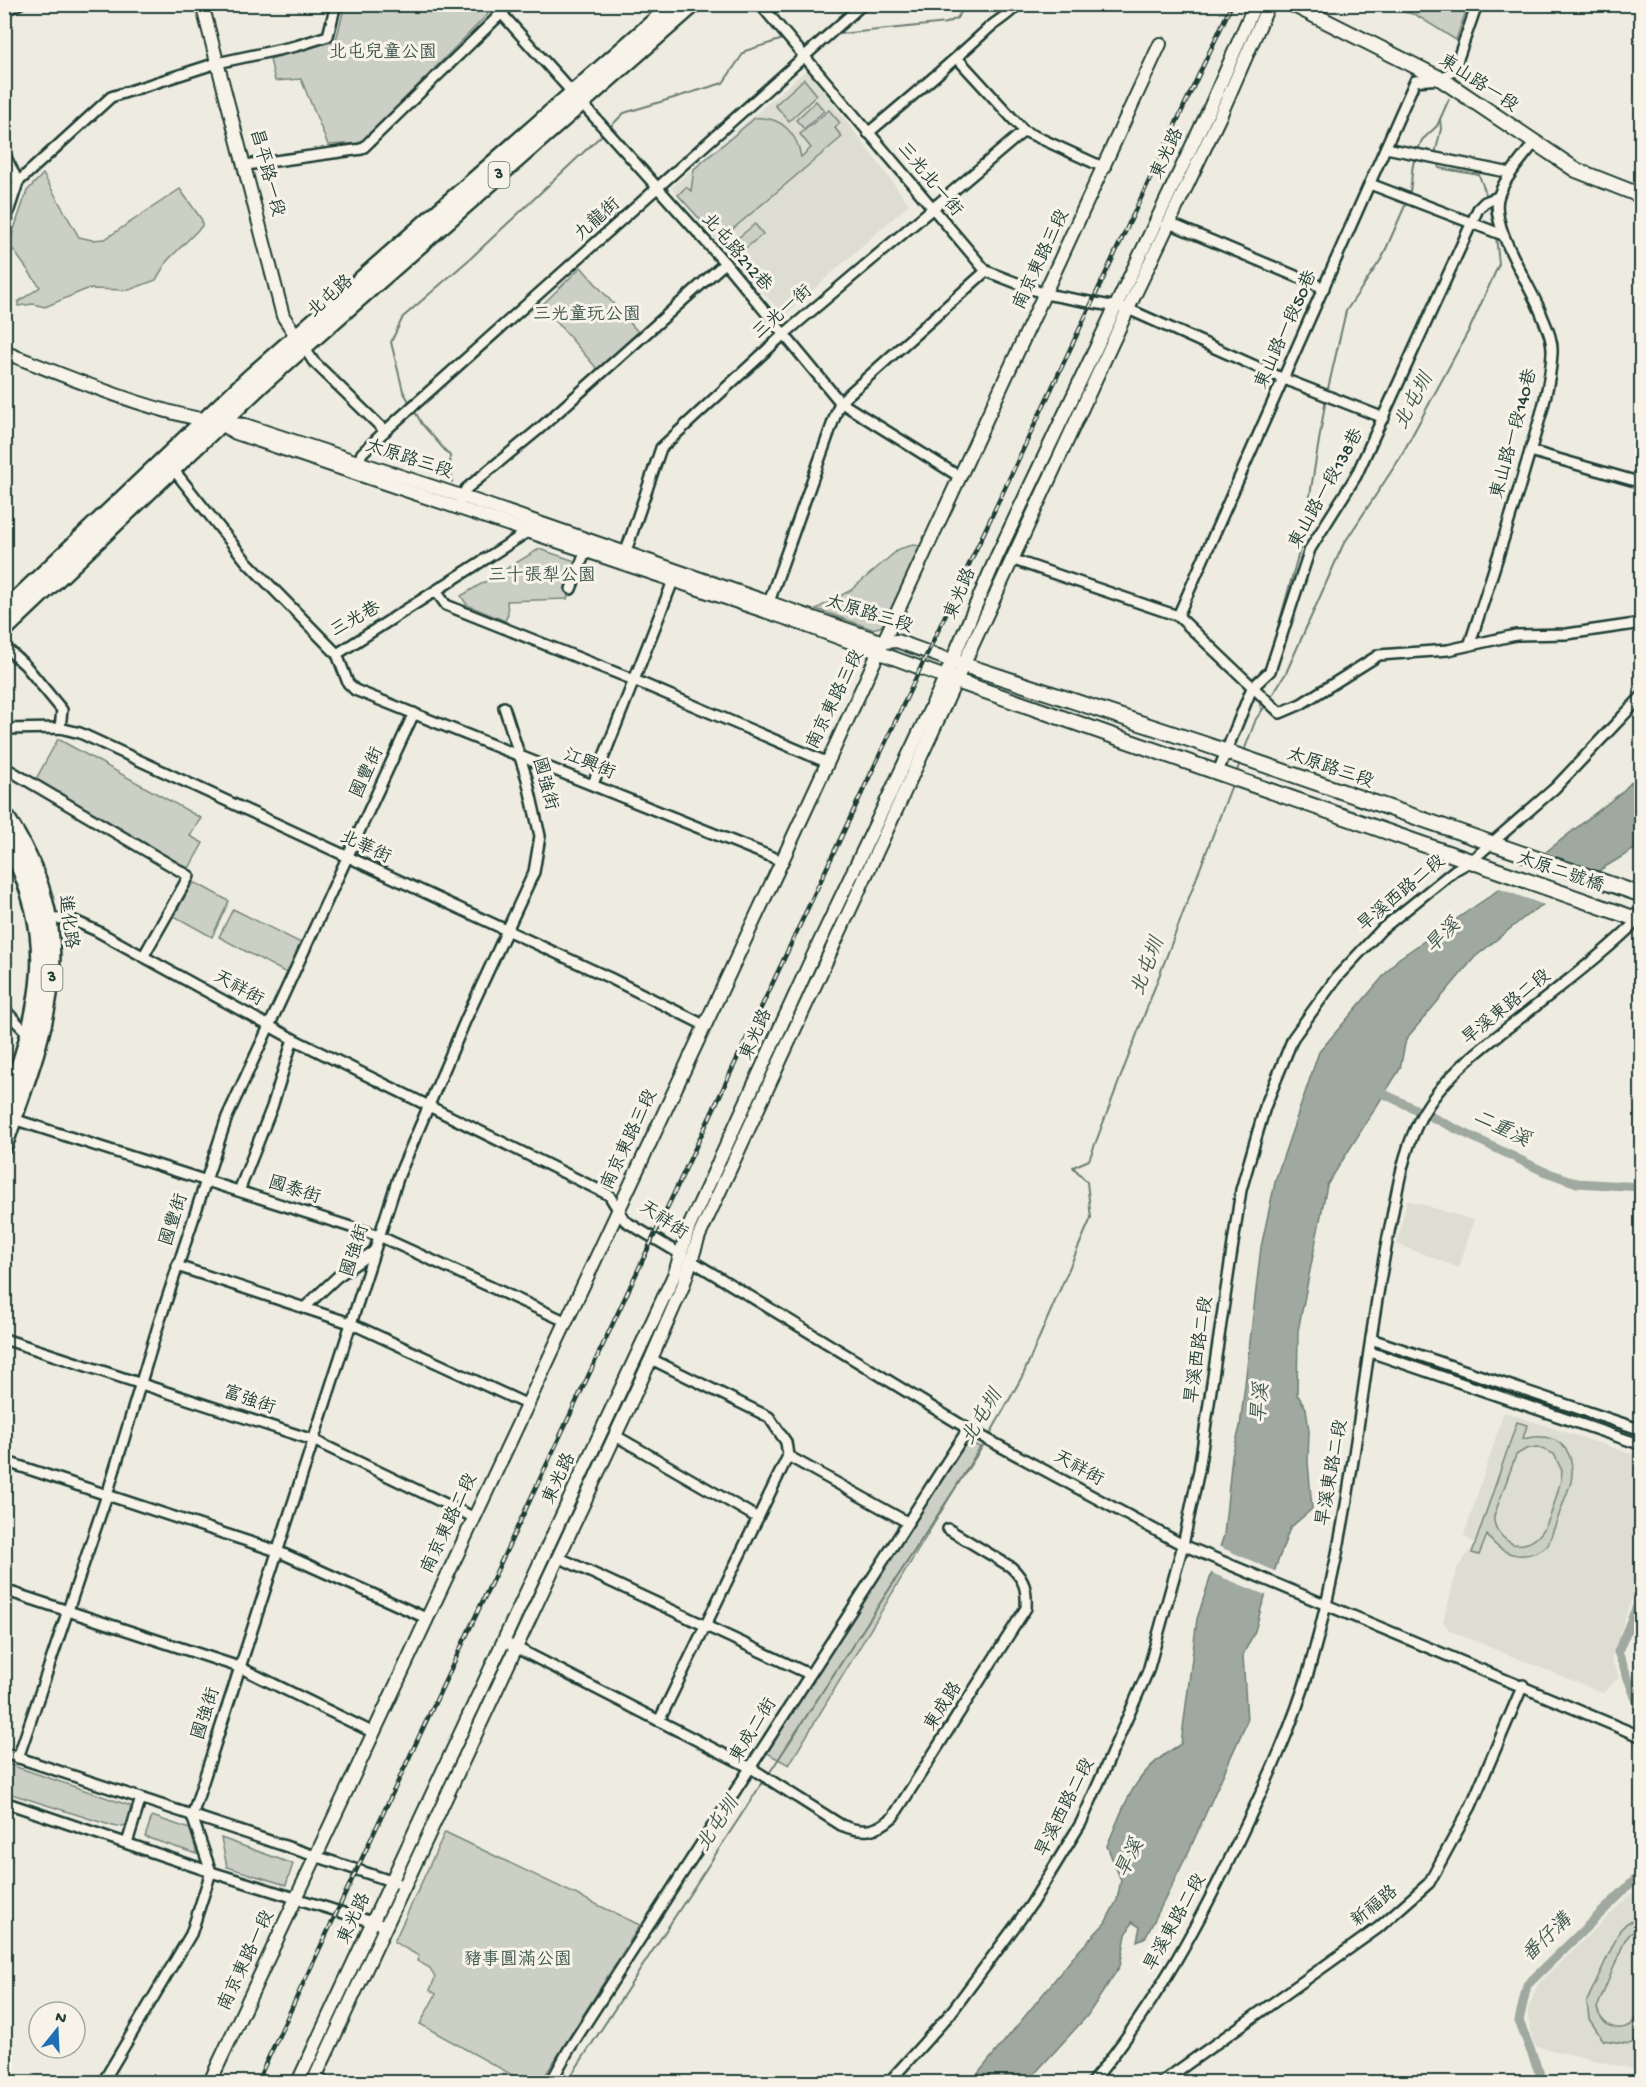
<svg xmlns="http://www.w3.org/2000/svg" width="1646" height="2087" viewBox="0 0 1646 2087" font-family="'Gochi Hand','LXGW WenKai TC',sans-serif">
	<rect width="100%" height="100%" fill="#eeece1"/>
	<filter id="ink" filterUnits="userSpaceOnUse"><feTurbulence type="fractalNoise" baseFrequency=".0167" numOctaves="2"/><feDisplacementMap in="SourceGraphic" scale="12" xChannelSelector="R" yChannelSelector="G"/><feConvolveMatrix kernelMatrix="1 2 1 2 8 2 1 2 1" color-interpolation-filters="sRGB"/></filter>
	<g filter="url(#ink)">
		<g fill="#ddddd2">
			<path d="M807 69 909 204 784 316 671 188Z"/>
			<path d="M1407 1200 1474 1220 1459 1268 1397 1244Z"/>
			<path d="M1504 1412 1641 1457V1572L1611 1659 1619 1677 1603 1693 1450 1631 1443 1621 1458 1567 1475 1544 1464 1536Z"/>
			<path d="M1632 1893 1641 1897V2071L1534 2046 1527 2012 1538 1984Z"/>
		</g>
		<g fill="#cccfc4" stroke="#76867c" stroke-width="1.5" fill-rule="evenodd">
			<path d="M345 5V4L497 5 361 143 328 145 301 79 275 81 270 59 336 40Z"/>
			<path d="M1376 5 1468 4V5L1456 40 1416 15Z"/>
			<path d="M804 79 817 95 789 121 775 105Z"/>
			<path d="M816 101 824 111 804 129 796 120Z"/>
			<path d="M829 110 840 123 835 128 842 137 722 238 714 229 720 222 713 220 706 226 678 195 686 187 691 191 694 169 755 118C781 116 797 133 801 157L811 148 800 134Z"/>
			<path d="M43 174 79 237 92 240 105 239 180 189 202 220V226L167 261 156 280 129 290 87 289 45 307 33 304 18 306V302L40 287 9 244 27 191Z"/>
			<path d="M755 224 763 234 735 257 727 247Z"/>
			<path d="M581 267 639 333 598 370 542 305Z"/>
			<path d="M913 545 921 546 888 619 880 627 872 629 816 609 851 590 899 549Z"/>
			<path d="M539 549 581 563 567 599 507 601 508 614 505 621 467 605 461 596Z"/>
			<path d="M58 739 201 818 190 836 203 843 188 870 36 779Z"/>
			<path d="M196 883 229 901 212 937 174 916 191 885Z"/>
			<path d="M233 909 305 945 290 975 219 937Z"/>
			<path d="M1517 1422 1527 1425 1523 1439C1555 1431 1577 1447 1571 1482L1548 1545C1527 1562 1502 1557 1487 1535L1479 1555 1472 1553ZM1537 1447 1554 1454 1562 1471 1561 1480C1553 1505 1548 1549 1513 1544 1502 1539 1493 1528 1494 1516L1516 1455 1526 1449Z"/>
			<path d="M965 1440 980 1447 789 1765 767 1753Z"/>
			<path d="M5 1763 131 1806 127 1825 116 1827 5 1792Z"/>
			<path d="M152 1816 190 1829 197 1854 145 1837Z"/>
			<path d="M445 1832 640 1925 541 2082H525L420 2024 436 1994 430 1990 435 1978 430 1968 417 1961 419 1956 394 1942Z"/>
			<path d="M221 1838 293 1864 286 1885 227 1867Z"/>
			<path d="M1641 1918V1930L1631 1933 1625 1940 1597 2008C1601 2025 1616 2033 1631 2025L1641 2009V2039L1629 2044 1603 2040 1589 2019 1587 2001 1620 1930 1627 1923Z"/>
		</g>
		<path fill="#9fa99f" stroke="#6c7e74" stroke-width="1.5" d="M1641 772V845L1531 912 1475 957 1406 1039 1400 1069 1327 1185 1298 1331 1297 1394 1306 1408 1309 1431 1308 1462 1312 1509 1290 1528 1262 1605 1255 1631 1243 1655 1247 1721 1189 1851 1146 1937 1137 1941 1140 1927 1132 1922 1126 1935 1120 1966 1087 2016 1027 2082H971L1075 1955 1105 1923 1117 1900 1121 1880 1107 1846C1127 1799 1135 1770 1181 1744L1197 1619 1224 1535 1232 1456 1240 1427 1261 1247 1276 1178 1319 1052 1398 959 1490 896 1622 792Z"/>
		<g fill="#eeece1">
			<path d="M1541 850 1603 873 1547 906 1495 887Z"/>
			<path d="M1218 1546 1277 1572 1268 1596 1209 1572Z"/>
		</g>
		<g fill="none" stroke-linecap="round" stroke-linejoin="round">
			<g stroke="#6c7e74" stroke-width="2">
				<path d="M839 34 947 23 957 18 967 4"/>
				<path d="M608 129 624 113 723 83 745 51 783 39"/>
				<path d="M1417 152 1422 140 1437 126 1449 99"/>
				<path d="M1435 154 1441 129 1440 119"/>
				<path d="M1437 162 1439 168 1479 175 1488 199"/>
				<path d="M1409 196C1413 182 1410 170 1415 158"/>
				<path d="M1489 204 1495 228"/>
				<path d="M1327 393 1346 311 1382 258 1407 201"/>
				<path d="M411 405 403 391 391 342 403 317 472 257 604 133"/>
				<path d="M414 410 422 424 450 456 452 482"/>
				<path d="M1254 682 1253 678 1267 666 1303 538 1326 398"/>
				<path d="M1257 697 1262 710"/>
				<path d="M1269 700 1286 673 1343 545 1400 458 1470 328 1499 264 1496 236"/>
				<path d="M1244 751 1256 719 1266 705"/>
				<path d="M1236 774 1240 762"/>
				<path d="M989 1436 1023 1375 1091 1218 1087 1182 1073 1167 1089 1160 1233 782"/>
				<path d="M768 1775 986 1441"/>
				<path d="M567 2082 764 1780"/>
			</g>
			<g stroke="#9fa99f" stroke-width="9">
				<path d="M1374 1089 1543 1171 1577 1183 1642 1187"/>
				<path d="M1642 1594 1618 1652 1642 1715"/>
				<path d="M1543 2082 1519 2021 1527 1985 1642 1873"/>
			</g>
			<g stroke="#1f3d34" stroke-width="14">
				<g id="minor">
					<path d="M760 4 986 271 1045 294 1128 309 1284 379 1384 418"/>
					<path d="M4 11 19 4"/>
					<path d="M502 14 725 263 840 402 960 477"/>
					<path d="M958 59 1024 131 1105 168"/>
					<path d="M868 133C910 98 950 64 990 27 1000 19 1010 14 1018 4"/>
					<path d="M1386 148 1511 173"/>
					<path d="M4 153 18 182 4 225"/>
					<path d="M246 165 362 149 511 4"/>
					<path d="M18 182 111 97 217 63 296 46 328 36 336 4"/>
					<path d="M1370 184 1503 235"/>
					<path d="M1169 223 1324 288"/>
					<path d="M304 347 313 361 385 431"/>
					<path d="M1530 451 1642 483"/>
					<path d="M358 463 362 453 385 431 863 4"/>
					<path d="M173 469 246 561 337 654"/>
					<path d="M460 501 466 489 539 429 725 263"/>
					<path d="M624 557 661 448 783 335 1024 131"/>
					<path d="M1011 559 1178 616 1280 713 1301 704 1379 655 1448 650 1516 635 1567 634 1642 623"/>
					<path d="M571 589 586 550"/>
					<path d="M436 591 446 605 634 680 826 762"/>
					<path d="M769 602 840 402 986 271"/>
					<path d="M1178 616 1415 81 1441 79 1454 70 1477 4"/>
					<path d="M1470 643C1489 585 1508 527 1525 468 1536 431 1550 392 1552 353 1553 339 1546 326 1541 313 1530 284 1488 224 1499 195 1506 176 1522 159 1535 142"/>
					<path d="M4 646 25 665 62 710 60 728"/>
					<path d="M337 654 348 683 355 690 782 861"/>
					<path d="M337 654 532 529"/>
					<path d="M4 729 60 728 80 733 610 978 704 1025"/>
					<path d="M4 767 189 876 143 957"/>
					<path d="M1217 774 1252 688 1270 671 1310 549 1356 476 1478 209 1485 202 1498 197"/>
					<path d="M593 784 675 576"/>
					<path d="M43 920 68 918 97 931 293 1039 609 1195 625 1221 682 1255"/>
					<path d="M4 1009 29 1035"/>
					<path d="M10 1118 379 1236 565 1321"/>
					<path d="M239 1191 272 1107 293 1039"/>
					<path d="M692 1261 968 1429 1183 1545 1642 1737"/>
					<path d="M177 1266 350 1323 526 1404"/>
					<path d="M304 1308 337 1277 374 1251"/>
					<path d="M4 1339 313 1440 473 1517"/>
					<path d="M1371 1339 1642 1430"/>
					<path d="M1370 1352 1642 1445"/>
					<path d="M651 1359 769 1417 786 1442 788 1456 907 1522"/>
					<path d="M616 1436 758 1518"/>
					<path d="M4 1461 277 1551 426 1618"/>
					<path d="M560 1558 809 1674"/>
					<path d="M4 1590 239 1667 372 1732"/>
					<path d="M505 1642 751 1768 841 1825C863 1834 876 1832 893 1817L1026 1608C1027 1590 1025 1580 1011 1567L948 1529"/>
					<path d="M659 1721 788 1456"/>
					<path d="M4 1753 406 1886"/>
					<path d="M18 1758 107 1495 158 1326 227 1117 414 713"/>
					<path d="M4 1802 211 1872 379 1924"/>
					<path d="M127 1843 141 1798"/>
					<path d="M316 2078 326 2082"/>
					<path d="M103 2082 191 1934 211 1872 192 1816 399 1175 466 1019 534 872 540 836 527 779 504 707"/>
					<path d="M551 2082 568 2051 968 1429"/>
					<path d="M889 2082 950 2014 1030 1906 1081 1823 1148 1671 1183 1545 1199 1470 1241 1190 1265 1107 1293 1038 1337 977 1382 929 1455 870 1471 861 1555 788 1642 696"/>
					<path d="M1092 2082C1155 2006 1201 1920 1243 1831 1268 1779 1293 1725 1309 1670 1328 1604 1342 1535 1352 1467 1365 1385 1374 1303 1391 1222 1397 1190 1403 1155 1417 1125 1438 1079 1484 1046 1523 1016 1563 984 1605 953 1641 917"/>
					<path d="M1162 2082 1378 1928 1429 1883 1471 1806 1523 1685"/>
				</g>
			</g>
			<g stroke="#1f3d34" stroke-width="16">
				<g id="tertiary">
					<path d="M202 4 283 316 301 343"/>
					<path d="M4 352C73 379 173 422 245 425L461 496 883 642 897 641 952 661"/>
					<path d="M224 426 236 433 791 620 945 677"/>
					<path d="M210 2082 782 861 1160 44"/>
					<path d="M298 2082 675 1273 688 1229 812 958 938 693 997 556 1209 110 1255 4"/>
					<path d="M313 2082 651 1359 683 1286 699 1236 1128 309 1220 116 1269 4"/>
				</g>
			</g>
			<g stroke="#1f3d34" stroke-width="18">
				<g id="secondary">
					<path d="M1292 4 1441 79 1576 170 1642 196"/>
					<path d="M952 661 1207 745 1642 895"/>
					<path d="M945 677 1642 921"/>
				</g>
			</g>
			<g stroke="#1f3d34" stroke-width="20">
				<g id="primary">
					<path d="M4 611 249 378 674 4"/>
					<path d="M4 630 262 384 694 4"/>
					<path d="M4 814C85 936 48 1021 4 1146"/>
					<path d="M4 836C62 942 40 1005 4 1113"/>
				</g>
			</g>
			<use href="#minor" stroke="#f7f3e8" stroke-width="9"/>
			<use href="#tertiary" stroke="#f7f3e8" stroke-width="12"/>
			<use href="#secondary" stroke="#f7f3e8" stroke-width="14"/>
			<use href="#primary" stroke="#f7f3e8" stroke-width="15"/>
			<g stroke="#1f3d34" stroke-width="4.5">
				<path id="rail" d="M257 2082 1232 4"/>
			</g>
			<use href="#rail" stroke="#f7f3e8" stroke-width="2" stroke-dasharray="7" stroke-linecap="butt"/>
		</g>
	</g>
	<g text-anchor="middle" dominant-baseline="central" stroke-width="6" stroke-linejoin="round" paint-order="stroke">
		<g fill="#f7f3e8" stroke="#60746a" stroke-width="1.5">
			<rect x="488.5" y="162" width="21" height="26" rx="4.5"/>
			<rect x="41.5" y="965" width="21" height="26" rx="4.5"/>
		</g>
		<g font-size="16" font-weight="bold" fill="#1f3d34">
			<text x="499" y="175">3</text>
			<text x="52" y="978">3</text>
		</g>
		<g font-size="18" fill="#425a51" stroke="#f7f3e8">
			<text x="383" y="53">北屯兒童公園</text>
			<text x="587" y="315">三光童玩公園</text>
			<text x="542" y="576">三十張犁公園</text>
			<text x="518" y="1960">豬事圓滿公園</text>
		</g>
		<g font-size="18" fill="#1f3d34" stroke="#f7f3e8">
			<text transform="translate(1478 84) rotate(33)">東山路一段</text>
			<text transform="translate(1168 154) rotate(-65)">東光路</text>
			<text transform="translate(266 173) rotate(75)">昌平路一段</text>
			<text transform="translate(929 180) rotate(50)">三光北一街</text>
			<text transform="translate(598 220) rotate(-42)">九龍街</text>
			<text transform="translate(736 253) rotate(49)">北屯路212巷</text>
			<text transform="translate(1042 260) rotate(-65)">南京東路三段</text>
			<text transform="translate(331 297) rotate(-41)">北屯路</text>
			<text transform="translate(783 313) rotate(-41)">三光一街</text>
			<text transform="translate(1287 330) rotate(-66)">東山路一段50巷</text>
			<text transform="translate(1515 434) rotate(-75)">東山路一段140巷</text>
			<text transform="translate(409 460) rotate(18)">太原路三段</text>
			<text transform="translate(1327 489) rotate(-61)">東山路一段138巷</text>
			<text transform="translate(961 594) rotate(-67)">東光路</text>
			<text transform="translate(869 615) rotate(17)">太原路三段</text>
			<text transform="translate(356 620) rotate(-29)">三光巷</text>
			<text transform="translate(836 700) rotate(-64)">南京東路三段</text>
			<text transform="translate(589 765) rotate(22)">江興街</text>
			<text transform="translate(1330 769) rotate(19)">太原路三段</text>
			<text transform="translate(368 773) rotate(-65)">國豐街</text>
			<text transform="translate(544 784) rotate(75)">國強街</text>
			<text transform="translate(365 848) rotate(25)">北華街</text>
			<text transform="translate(1560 873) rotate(19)">太原二號橋</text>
			<text transform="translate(1402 894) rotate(-40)">旱溪西路二段</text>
			<text transform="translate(67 922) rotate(82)">進化路</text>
			<text transform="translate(238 989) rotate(29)">天祥街</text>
			<text transform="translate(1507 1008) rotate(-39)">旱溪東路二段</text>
			<text transform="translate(757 1035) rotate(-66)">東光路</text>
			<text transform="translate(630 1140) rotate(-65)">南京東路三段</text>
			<text transform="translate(294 1191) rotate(18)">國泰街</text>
			<text transform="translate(175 1220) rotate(-72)">國豐街</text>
			<text transform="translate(663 1221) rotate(34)">天祥街</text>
			<text transform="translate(356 1251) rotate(-72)">國強街</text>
			<text transform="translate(1200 1350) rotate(-82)">旱溪西路二段</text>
			<text transform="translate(249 1401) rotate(19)">富強街</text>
			<text transform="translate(1078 1469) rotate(29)">天祥街</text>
			<text transform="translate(1333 1473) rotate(-80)">旱溪東路二段</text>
			<text transform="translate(560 1479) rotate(-65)">東光路</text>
			<text transform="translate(450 1524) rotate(-65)">南京東路二段</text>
			<text transform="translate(944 1707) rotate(-57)">東成路</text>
			<text transform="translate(207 1714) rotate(-72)">國強街</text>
			<text transform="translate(754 1731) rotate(-58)">東成二街</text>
			<text transform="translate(1066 1808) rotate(-63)">旱溪西路二段</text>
			<text transform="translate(1375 1907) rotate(-39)">新福路</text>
			<text transform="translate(355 1919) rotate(-65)">東光路</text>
			<text transform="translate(1176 1923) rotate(-61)">旱溪東路二段</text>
			<text transform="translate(247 1961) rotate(-65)">南京東路一段</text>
		</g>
		<g font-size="20" font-style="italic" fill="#3f584f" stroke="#f7f3e8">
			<text transform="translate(1415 402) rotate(-62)">北屯圳</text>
			<text transform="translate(1444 937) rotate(-45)">旱溪</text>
			<text transform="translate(1149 967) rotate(-69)">北屯圳</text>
			<text transform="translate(1501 1130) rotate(26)">二重溪</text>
			<text transform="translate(1262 1403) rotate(-85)">旱溪</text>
			<text transform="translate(983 1418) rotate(-59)">北屯圳</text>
			<text transform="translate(719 1825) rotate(-57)">北屯圳</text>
			<text transform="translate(1131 1859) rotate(-64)">旱溪</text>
			<text transform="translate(1548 1939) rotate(-44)">番仔溝</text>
		</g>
	</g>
	<rect width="1646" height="2087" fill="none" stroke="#f7f3e8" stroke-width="24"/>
	<rect x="12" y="12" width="1622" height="2063" fill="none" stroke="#1f3d34" stroke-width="2" filter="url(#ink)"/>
	<g transform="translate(57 2030) rotate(18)"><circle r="28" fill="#f7f3e8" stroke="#a1aaa0" stroke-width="1.5"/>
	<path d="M0-4.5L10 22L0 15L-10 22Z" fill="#1f6fb2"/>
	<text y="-9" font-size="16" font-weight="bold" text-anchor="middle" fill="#1f3d34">N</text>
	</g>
</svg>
